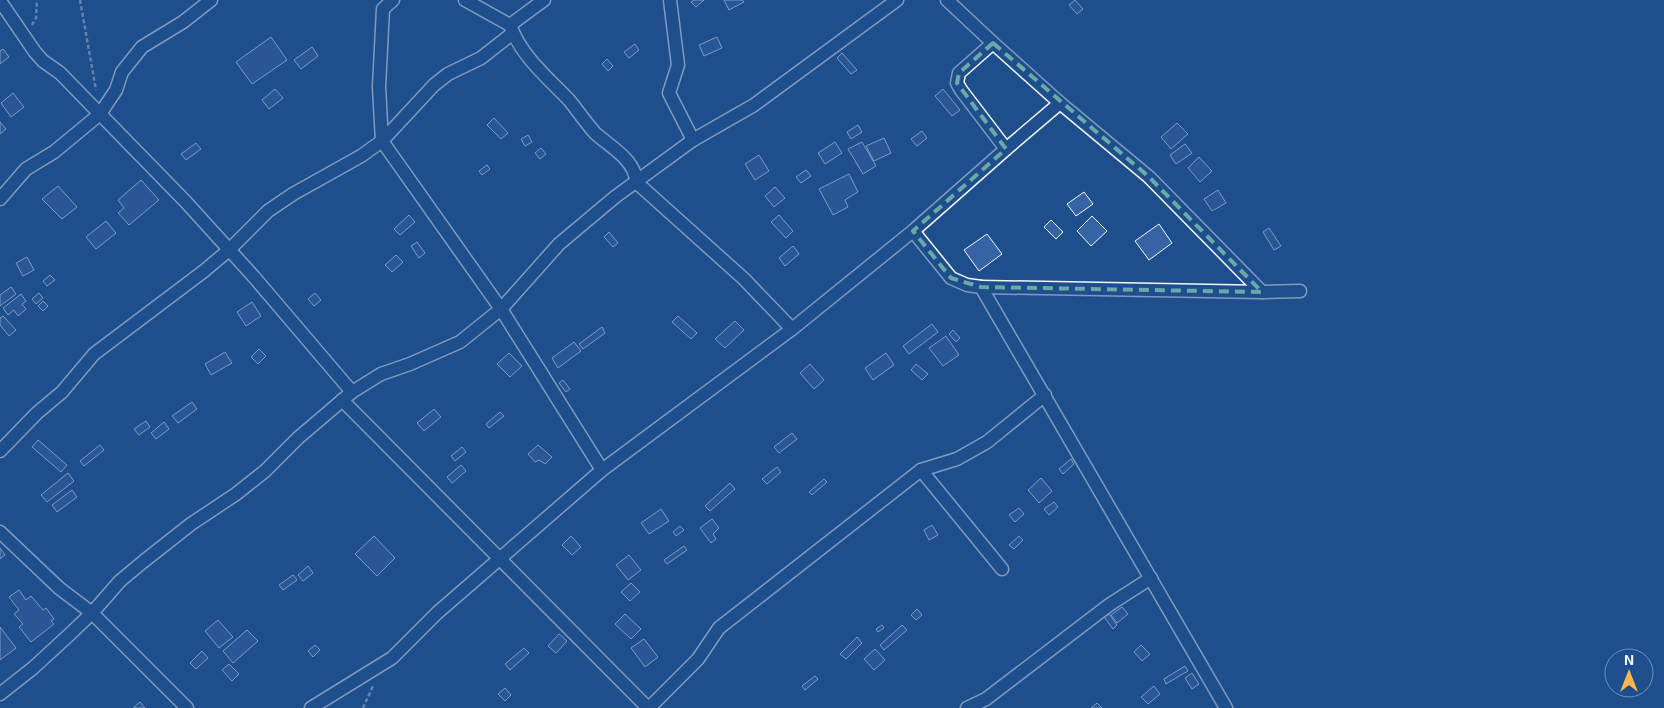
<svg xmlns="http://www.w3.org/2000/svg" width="1664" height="708" viewBox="0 0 1664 708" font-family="'Exo 2',sans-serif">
	<rect width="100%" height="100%" fill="#1f4e8c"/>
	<g fill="#3563a3" stroke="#f2f6ff">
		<path d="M694 0H704L696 7 691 2Z"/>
		<path d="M724 0H742L744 2 729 10Z"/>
		<path d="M1075 0 1083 9 1077 14 1069 5Z"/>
		<path d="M271 37 287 60 252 84 236 62Z"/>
		<path d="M717 37 722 48 704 56 699 45Z"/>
		<path d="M635 44 639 50 629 58 624 52Z"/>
		<path d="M312 47 318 56 301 69 294 60Z"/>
		<path d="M3 49 9 57 0 64V51Z"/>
		<path d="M842 53 857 70 851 74 837 58Z"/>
		<path d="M607 59 613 66 608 71 602 64Z"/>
		<path d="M275 89 283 98 269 109 262 100Z"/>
		<path d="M943 89 960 110 952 116 935 96Z"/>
		<path d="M13 93 24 107 11 117 1 103Z"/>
		<path d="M494 118 508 133 501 139 487 125Z"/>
		<path d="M0 122 6 129 0 134Z"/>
		<path d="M1177 123 1188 134 1171 149 1161 137Z"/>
		<path d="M858 125 862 132 851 139 847 132Z"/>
		<path d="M922 131 927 138 917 146 911 139Z"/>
		<path d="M528 135 532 142 525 146 521 139Z"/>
		<path d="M884 138 891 153 874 161 866 146Z"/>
		<path d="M835 142 842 153 825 164 818 153Z"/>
		<path d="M862 142 876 166 863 174 848 149Z"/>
		<path d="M196 143 201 149 186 160 181 154Z"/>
		<path d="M1185 144 1192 153 1176 164 1170 155Z"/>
		<path d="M541 148 546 154 540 159 535 153Z"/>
		<path d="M759 155 769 171 755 180 745 164Z"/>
		<path d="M1199 157 1212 171 1200 182 1188 168Z"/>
		<path d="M487 165 490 169 482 175 479 171Z"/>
		<path d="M806 170 811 176 801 183 796 177Z"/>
		<path d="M849 174 858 192 845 200 848 207 833 215 819 189Z"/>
		<path d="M141 180 159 200 129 225 118 213 124 208 118 200Z"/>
		<path d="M58 186 77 207 62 219 42 199Z"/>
		<path d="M775 187 785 198 774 207 765 196Z"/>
		<path d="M1218 190 1226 203 1212 211 1204 199Z"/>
		<path d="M1084 192 1093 204 1076 216 1067 204Z"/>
		<path d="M409 215 415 222 400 235 394 229Z"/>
		<path d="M779 215 793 231 786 238 771 222Z"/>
		<path d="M1092 216 1107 231 1091 246 1077 231Z"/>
		<path d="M1051 220 1063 232 1056 239 1044 227Z"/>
		<path d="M106 221 116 233 96 249 86 237Z"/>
		<path d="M1159 224 1172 243 1149 260 1135 241Z"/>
		<path d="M1269 228 1281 246 1274 250 1263 232Z"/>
		<path d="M609 232 618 243 613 247 604 237Z"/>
		<path d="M987 234 1002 254 979 271 964 250Z"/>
		<path d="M417 242 425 253 419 258 411 246Z"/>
		<path d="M793 246 799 254 785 266 779 258Z"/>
		<path d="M396 255 403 262 392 272 385 265Z"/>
		<path d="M27 257 34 270 23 276 16 263Z"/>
		<path d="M50 275 55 280 47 286 43 281Z"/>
		<path d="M11 287 16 294 0 306V295Z"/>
		<path d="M39 293 43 298 36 304 32 299Z"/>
		<path d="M315 293 321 300 314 306 308 299Z"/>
		<path d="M21 294 26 301 22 304 26 309 18 316 14 310 8 315 3 308Z"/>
		<path d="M43 301 48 306 43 311 38 306Z"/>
		<path d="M252 302 261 316 246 326 237 312Z"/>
		<path d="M3 316 16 330 9 336 0 325V318Z"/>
		<path d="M678 316 697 333 691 339 672 322Z"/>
		<path d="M735 321 744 330 725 348 715 339Z"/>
		<path d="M932 324 938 332 909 354 903 346Z"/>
		<path d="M602 327 605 333 583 349 579 344Z"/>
		<path d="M953 330 960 338 956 342 949 334Z"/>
		<path d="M946 336 959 355 943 366 929 348Z"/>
		<path d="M574 342 581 351 558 368 552 358Z"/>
		<path d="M259 349 266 356 258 364 251 357Z"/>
		<path d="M225 352 232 363 211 375 205 364Z"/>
		<path d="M509 353 522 366 510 377 497 364Z"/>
		<path d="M886 353 894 365 873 380 865 368Z"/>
		<path d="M810 364 824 380 814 389 800 373Z"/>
		<path d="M916 364 928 374 922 380 911 370Z"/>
		<path d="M563 380 570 389 566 392 559 383Z"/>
		<path d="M192 402 197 409 178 423 172 416Z"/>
		<path d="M434 409 441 417 424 431 417 423Z"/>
		<path d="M500 412 504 416 489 428 486 424Z"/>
		<path d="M146 421 150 427 139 435 134 429Z"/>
		<path d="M164 422 169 429 156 439 151 433Z"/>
		<path d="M792 433 797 439 779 453 774 447Z"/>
		<path d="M38 440 67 465 61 472 32 447Z"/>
		<path d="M100 445 104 450 84 466 80 461Z"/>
		<path d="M538 445 552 457 545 464 539 460 535 462 528 454Z"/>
		<path d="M462 447 466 452 455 461 451 456Z"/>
		<path d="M1071 459 1074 464 1063 474 1059 469Z"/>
		<path d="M461 465 466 471 452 483 447 477Z"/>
		<path d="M777 467 781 472 767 484 762 479Z"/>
		<path d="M68 473 74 481 47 502 41 495Z"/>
		<path d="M1041 478 1052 491 1039 503 1028 490Z"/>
		<path d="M824 479 827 482 812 495 809 492Z"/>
		<path d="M730 483 735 489 710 511 705 506Z"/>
		<path d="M72 490 77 497 57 512 52 505Z"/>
		<path d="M1054 502 1058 507 1049 515 1044 509Z"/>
		<path d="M1019 508 1024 514 1015 522 1009 515Z"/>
		<path d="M661 509 669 521 649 534 641 523Z"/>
		<path d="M712 519 719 528 713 534 716 539 711 543 700 528Z"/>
		<path d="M932 525 938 535 929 540 924 530Z"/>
		<path d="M680 526 684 530 676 536 673 532Z"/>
		<path d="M374 536 395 558 377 576 355 554Z"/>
		<path d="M571 536 581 547 572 555 562 545Z"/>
		<path d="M1019 536 1023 540 1014 549 1009 545Z"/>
		<path d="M684 546 687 550 667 564 664 560Z"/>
		<path d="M0 548 5 555 0 559Z"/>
		<path d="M629 555 641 570 628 580 616 565Z"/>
		<path d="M308 566 313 573 303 581 298 575Z"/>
		<path d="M293 575 297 580 283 590 279 585Z"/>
		<path d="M631 583 640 592 630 601 621 592Z"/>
		<path d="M19 590 26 600 31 596 43 610 46 608 54 619 51 621 54 624 31 642 19 627 23 624 14 614 19 610 9 597Z"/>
		<path d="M1122 607 1128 614 1117 623 1111 615Z"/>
		<path d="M917 609 922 615 916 620 911 615Z"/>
		<path d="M1107 611 1117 625 1113 629 1102 614Z"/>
		<path d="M625 614 641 629 631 639 615 624Z"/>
		<path d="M218 620 233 637 219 648 205 631Z"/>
		<path d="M882 625 884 628 878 632 876 629Z"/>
		<path d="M902 625 907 630 884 650 880 645Z"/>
		<path d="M0 627 16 648 0 660Z"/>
		<path d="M247 630 258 641 233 663 223 651Z"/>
		<path d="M559 634 567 641 556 653 548 646Z"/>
		<path d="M857 637 862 643 846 659 840 654Z"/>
		<path d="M644 639 658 657 645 667 631 648Z"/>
		<path d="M315 645 320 650 313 657 308 651Z"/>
		<path d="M1141 645 1150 654 1142 661 1134 652Z"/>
		<path d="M524 648 529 653 510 670 505 664Z"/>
		<path d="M875 649 885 660 874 670 864 659Z"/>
		<path d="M202 651 208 658 196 669 190 663Z"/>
		<path d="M229 664 239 674 232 681 222 670Z"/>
		<path d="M1185 666 1188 671 1166 684 1164 679Z"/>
		<path d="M1192 673 1199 684 1192 689 1185 678Z"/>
		<path d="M815 676 818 679 805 690 802 686Z"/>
		<path d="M1154 686 1160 694 1148 704 1141 697Z"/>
		<path d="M505 688 511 695 505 701 498 694Z"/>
		<path d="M140 702 145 708H133Z"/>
		<path d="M1097 703 1102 708H1091Z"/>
	</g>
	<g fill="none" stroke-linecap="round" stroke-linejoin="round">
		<g stroke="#f2f6ff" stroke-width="15">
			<g id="street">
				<path d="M393 0 383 9 379 87 382 141 501 309 602 470"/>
				<path d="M465 0 510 25 544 0"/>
				<path d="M670 0 678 65 669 93 693 140"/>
				<path d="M0 1 35 52 43 61 60 73 185 201 254 277 352 392"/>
				<path d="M510 25C521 56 547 77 569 100 578 111 586 123 595 133 609 146 636 160 636 182L744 279 792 329 913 231 1006 149 961 90 957 83 959 73 993 43 947 0"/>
				<path d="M993 43 1060 103 1006 149"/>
				<path d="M1060 103 1149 177 1262 292"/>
				<path d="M0 199 26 169 54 152 100 114 116 90 122 72 142 47 183 22 211 0"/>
				<path d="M913 231 951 278 967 285 981 287 1226 708"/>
				<path d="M981 287 1262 292 1300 291"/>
				<path d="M342 400 648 708"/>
				<path d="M0 451 37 413 62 392 94 354 204 271 229 250 268 211 293 194 361 156 382 141 434 85 448 74 481 58 513 33"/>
				<path d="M921 470 1002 569"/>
				<path d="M0 532 59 588 92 613 187 708"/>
				<path d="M0 694 33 668 70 634 92 613 120 581 144 561 191 524 236 494 265 471 298 438 352 392 381 374 410 364 460 342 501 309 559 244 615 197 693 140 754 105 897 0"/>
				<path d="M311 708 392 658 437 613 602 470 792 329"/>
				<path d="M649 708 698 659 719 628 921 470 957 459 987 442 1045 395"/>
				<path d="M967 708 986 699 1109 605 1151 578"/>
			</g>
		</g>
		<g stroke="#b3c4dc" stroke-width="2.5" stroke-dasharray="4 2.5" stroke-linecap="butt">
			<path d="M80 0 96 90"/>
			<path d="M32 25 36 18 37 0"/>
			<path d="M363 708 373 686"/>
		</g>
		<use href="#street" stroke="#1f4e8c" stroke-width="12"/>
	</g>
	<path d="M0 0H1664V708H0ZM993 43 1149 177 1262 292 981 287 951 278 913 231 1006 149 957 83 959 73Z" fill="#1f4e8c" fill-opacity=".55" fill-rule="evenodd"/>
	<path fill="none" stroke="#6aa9a8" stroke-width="4" stroke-dasharray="10 6" stroke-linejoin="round" d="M993 43 1149 177 1262 292 981 287 951 278 913 231 1006 149 957 83 959 73Z"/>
	<g transform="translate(1629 673)"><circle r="24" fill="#1f4e8c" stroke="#7391ba"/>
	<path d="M0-4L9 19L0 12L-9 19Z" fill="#ffb74d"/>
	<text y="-8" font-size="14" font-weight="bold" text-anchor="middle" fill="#f2f6ff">N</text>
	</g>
</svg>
